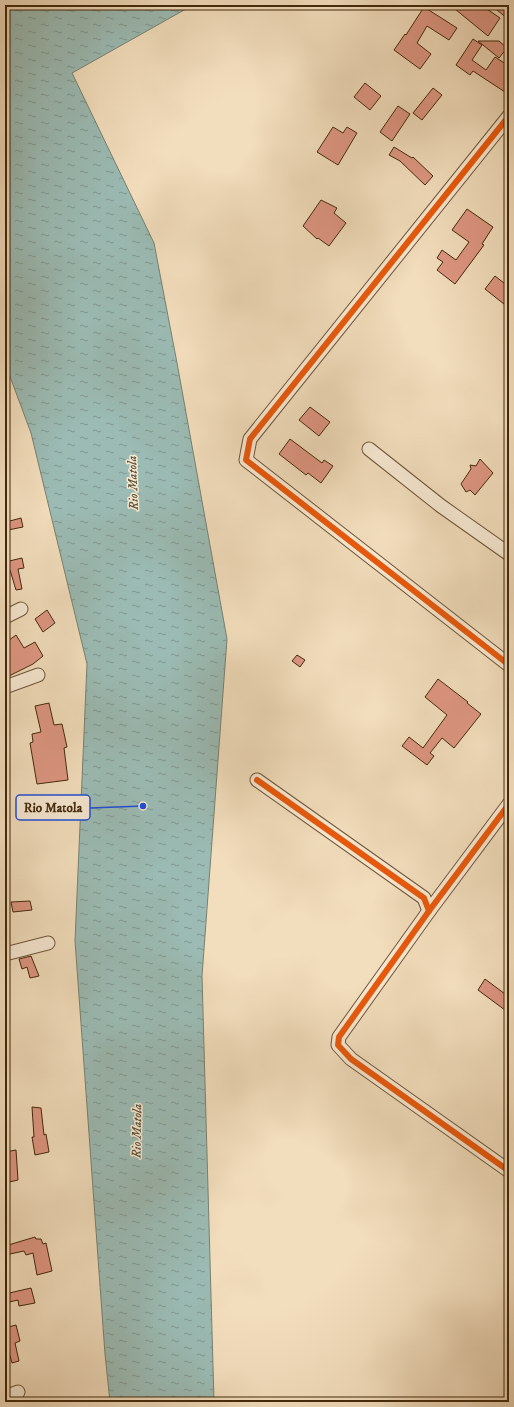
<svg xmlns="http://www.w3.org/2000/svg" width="514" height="1407" viewBox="0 0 514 1407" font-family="'IM FELL DW Pica',serif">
	<defs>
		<pattern id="water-ripples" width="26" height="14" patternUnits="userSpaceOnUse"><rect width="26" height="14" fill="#9bbbb4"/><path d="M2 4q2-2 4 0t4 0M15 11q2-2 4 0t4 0" fill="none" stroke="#809891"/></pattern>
	</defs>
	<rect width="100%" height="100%" fill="#f2ddbc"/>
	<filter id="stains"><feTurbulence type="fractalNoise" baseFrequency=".005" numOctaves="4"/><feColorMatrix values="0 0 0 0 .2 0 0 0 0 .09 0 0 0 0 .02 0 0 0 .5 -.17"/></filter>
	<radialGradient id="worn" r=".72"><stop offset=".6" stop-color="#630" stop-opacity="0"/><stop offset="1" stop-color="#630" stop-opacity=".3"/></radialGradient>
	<path fill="url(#water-ripples)" stroke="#788170" d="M5 5H193L72 73 154 243 177 363 227 639 202 976 214 1402H110L105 1354 75 941 87 664 31 433 5 363Z"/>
	<g fill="#de9682" stroke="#43290b">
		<path d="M450 5H481L500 18 488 36Z"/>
		<path d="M491 5H509V20Z"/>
		<path d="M424 7 457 28 449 40 427 26 417 43 431 54 420 69 394 50 405 34 406 35Z"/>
		<path d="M473 39 482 45 472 60 486 70 495 57 509 66V86L505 92 473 71 470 75 456 65Z"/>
		<path d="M478 41H499L507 48 499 58Z"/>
		<path d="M365 83 381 96 370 110 354 97Z"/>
		<path d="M433 88 442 95 422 120 413 113Z"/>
		<path d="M398 106 410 114 392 141 380 132Z"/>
		<path d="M333 127 343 133 347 127 357 133 338 165 317 152Z"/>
		<path d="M394 147 412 158 413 157 433 176 425 185 400 161 389 155Z"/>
		<path d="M321 200 337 208 334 213 346 223 329 246 318 238 317 239 303 226Z"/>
		<path d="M467 209 493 227 482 244 484 245 455 284 437 270 443 262 437 258 442 250 456 260 469 242 452 230Z"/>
		<path d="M495 276 509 287V308L485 289Z"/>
		<path d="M310 407 330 422 319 436 299 420Z"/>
		<path d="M290 439 322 463 324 460 333 466 321 483 308 473 306 475 279 454Z"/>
		<path d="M480 459 493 473 475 495 470 490 466 492 461 484 471 469 470 465 476 466Z"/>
		<path d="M21 518 23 527 8 530 6 522Z"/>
		<path d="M22 558 24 568 18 569 22 589 16 590 10 570 5 571V562Z"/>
		<path d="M47 610 55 623 43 632 35 619Z"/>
		<path d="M16 635 24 648 35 642 43 656 33 664 5 678V643Z"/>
		<path d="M297 655 305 660 300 667 292 661Z"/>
		<path d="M438 679 468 702 467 703 481 714 454 748 442 738 430 753 434 756 427 765 402 746 409 737 423 748 447 715 425 697Z"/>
		<path d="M49 703 54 725 62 724 67 747 64 748 68 780 37 784 30 743 33 742 32 734 41 732 35 706Z"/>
		<path d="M30 901 32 910 13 912 11 902Z"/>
		<path d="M31 956 39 976 30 978 27 967 22 969 19 959Z"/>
		<path d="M485 979 509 997V1013L478 990Z"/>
		<path d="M32 1107 41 1108 44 1135 46 1134 49 1152 35 1155 32 1137H34Z"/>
		<path d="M16 1150 18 1180 5 1183V1152Z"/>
		<path d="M35 1237 36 1239H41L43 1244 46 1243 52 1271 37 1275 33 1253 26 1255 24 1251 5 1255V1246Z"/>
		<path d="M31 1288 35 1303 19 1306 18 1300 5 1303V1294Z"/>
		<path d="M16 1325 20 1341 15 1343 19 1361 12 1363 5 1338V1328Z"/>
	</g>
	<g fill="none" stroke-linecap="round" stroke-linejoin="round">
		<g stroke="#6f5637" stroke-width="15">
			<g id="minor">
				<path d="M509 116 250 439 246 460 509 665"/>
				<path d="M369 449 441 506 509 554"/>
				<path d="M5 617 21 609"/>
				<path d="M5 687 38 675"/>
				<path d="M257 780 424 898 429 911"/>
				<path d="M509 804 429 911 339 1037 338 1045 351 1059 509 1171"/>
				<path d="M5 954 48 943"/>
				<path d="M5 1397 18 1392"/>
			</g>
		</g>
		<use href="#minor" stroke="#f7e9d3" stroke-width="13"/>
		<g stroke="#f7e9d3" stroke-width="8">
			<g id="cycleway">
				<path d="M509 116 250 439 246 460 509 665"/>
				<path d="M257 780 424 898 429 911"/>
				<path d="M509 804 429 911 339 1037 338 1045 351 1059 509 1171"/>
			</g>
		</g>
		<use href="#cycleway" stroke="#e8590c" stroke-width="6"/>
	</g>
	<g text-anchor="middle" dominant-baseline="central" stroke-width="3" stroke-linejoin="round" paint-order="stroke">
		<g font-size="13" font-style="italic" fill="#594e35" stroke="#f7e9d3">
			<text transform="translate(133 483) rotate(-92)">Rio Matola</text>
			<text transform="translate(137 1131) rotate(-89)">Rio Matola</text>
		</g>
	</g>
	<path fill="none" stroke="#1d4ed8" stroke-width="1.5" d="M143 806L90 808"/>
	<circle fill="#1d4ed8" stroke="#f7e9d3" stroke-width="1.5" cx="143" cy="806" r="4"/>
	<rect fill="#f7e9d3" stroke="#1d4ed8" stroke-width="1.5" x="16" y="795" width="74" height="25" rx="4"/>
	<g font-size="13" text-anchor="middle" font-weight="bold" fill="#43290b">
		<text x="53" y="812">Rio Matola</text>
	</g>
	<rect width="514" height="1407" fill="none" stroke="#f2ddbc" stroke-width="20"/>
	<rect x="6" y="6" width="502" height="1395" fill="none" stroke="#43290b" stroke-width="2"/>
	<rect x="10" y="10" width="494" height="1387" fill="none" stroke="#43290b"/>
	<rect width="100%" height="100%" filter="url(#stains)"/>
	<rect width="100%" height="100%" fill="url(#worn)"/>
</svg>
